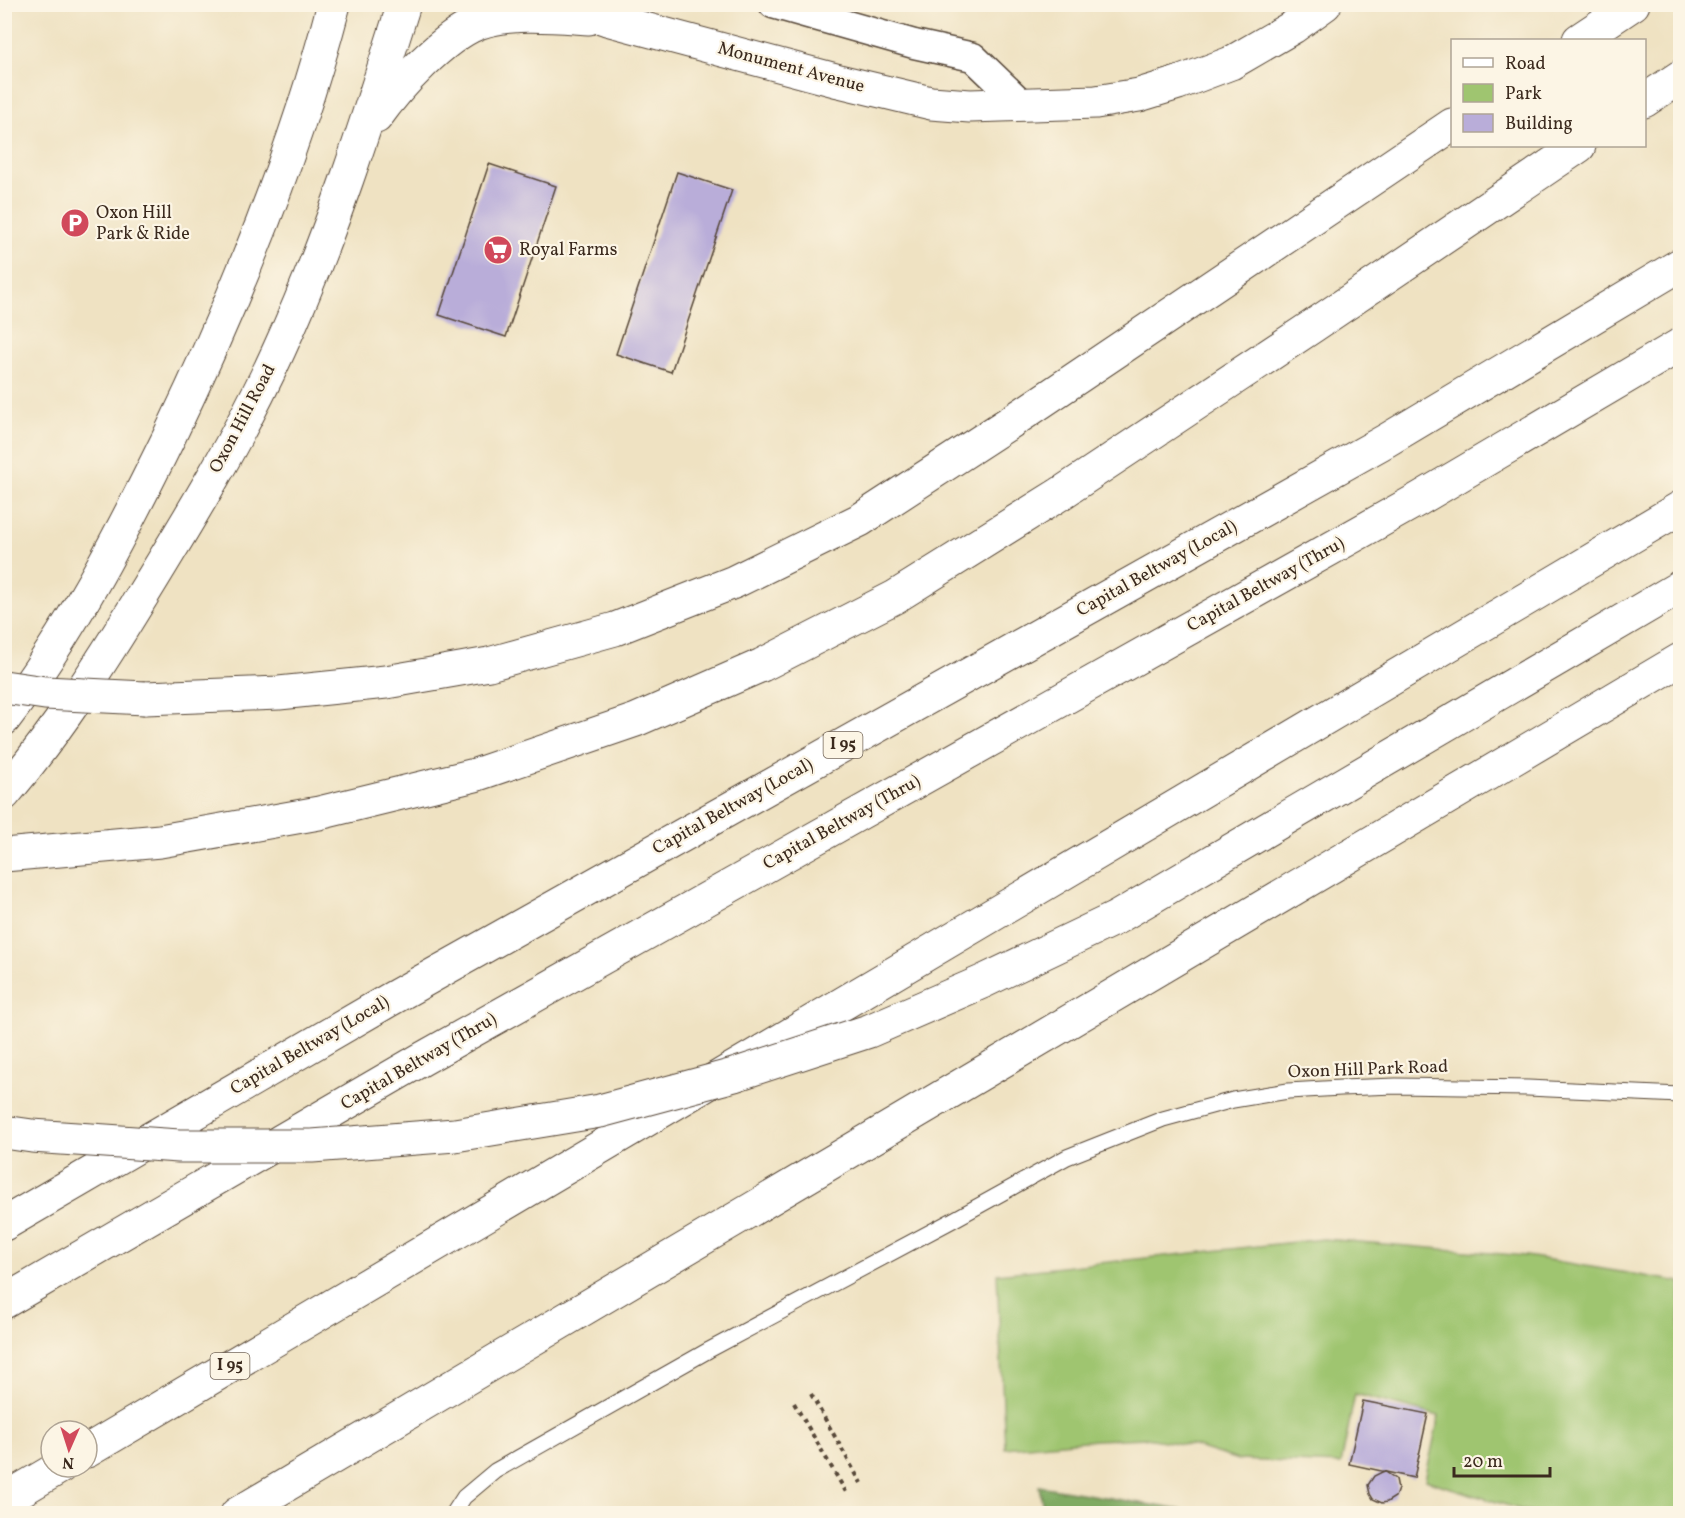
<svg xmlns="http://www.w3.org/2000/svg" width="1685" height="1518" viewBox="0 0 1685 1518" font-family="Vollkorn,serif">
	<rect width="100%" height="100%" fill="#fcf5e5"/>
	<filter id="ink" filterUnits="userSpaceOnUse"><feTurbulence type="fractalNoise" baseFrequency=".0167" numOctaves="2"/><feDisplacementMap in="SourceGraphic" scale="12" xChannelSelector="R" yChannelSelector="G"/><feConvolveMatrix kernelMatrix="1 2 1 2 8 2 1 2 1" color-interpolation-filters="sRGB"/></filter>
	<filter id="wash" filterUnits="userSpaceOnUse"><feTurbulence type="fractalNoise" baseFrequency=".008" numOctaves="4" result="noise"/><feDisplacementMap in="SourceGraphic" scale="24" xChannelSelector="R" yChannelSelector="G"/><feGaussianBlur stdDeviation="1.35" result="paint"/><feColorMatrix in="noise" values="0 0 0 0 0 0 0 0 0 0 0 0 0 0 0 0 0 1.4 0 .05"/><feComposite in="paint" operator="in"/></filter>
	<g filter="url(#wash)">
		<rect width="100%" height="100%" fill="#efe2c2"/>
		<path fill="#9fc570" stroke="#6d7847" stroke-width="1.5" d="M1324 1239 1526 1256 1680 1282V1513H1532L1425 1480 1439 1416 1355 1394 1341 1464 1238 1460 1194 1446 1146 1438 1096 1440 1005 1448 997 1274Z"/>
		<path fill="#7faa62" stroke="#5d6a40" stroke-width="1.5" d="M1039 1486 1199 1513H1044Z"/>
		<g id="blocks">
			<g fill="#b9add9">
				<path d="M489 164 556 186 506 337 439 315Z"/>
				<path d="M677 172 732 190 671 372 616 354Z"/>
				<path d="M1363 1401 1428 1414 1414 1478 1349 1464Z"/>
				<path d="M1384 1471 1396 1479 1398 1489 1395 1497 1387 1502 1382 1503 1373 1499 1370 1494 1368 1485 1374 1476Z"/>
			</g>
		</g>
	</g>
	<g filter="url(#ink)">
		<use href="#blocks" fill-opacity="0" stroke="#564637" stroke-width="1.5"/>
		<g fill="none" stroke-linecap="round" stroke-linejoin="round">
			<g stroke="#564637" stroke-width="17">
				<path id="service" d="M453 1514 464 1497 495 1471 709 1350 953 1220 1067 1157 1163 1119 1233 1100 1288 1091 1341 1088 1396 1086 1528 1088 1680 1095"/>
			</g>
			<g stroke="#564637" stroke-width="31">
				<path id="minor" d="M773 4 914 44 973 57 1023 105"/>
			</g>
			<g stroke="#564637" stroke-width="35">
				<g id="secondary">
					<path d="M564 4 607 19 839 81 931 103 970 106 1096 102 1139 95 1178 83 1231 63 1293 27 1325 4"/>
					<path d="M376 117C398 86 443 37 478 23 509 11 557 16 589 18"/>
					<path d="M4 719C71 632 121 535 169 437 236 298 295 154 334 4"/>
					<path d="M4 794C56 733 100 665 142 596 191 516 240 436 279 350 330 239 367 122 404 4"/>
				</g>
			</g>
			<g stroke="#564637" stroke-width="35">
				<g id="motorway">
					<path d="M1579 40 1633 4"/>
					<path d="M1644 101 1680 77"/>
					<path d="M145 698 279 693 386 682 489 664 615 629 734 582 860 520 1026 412 1452 125"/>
					<path d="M4 855 160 841 319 813 475 775 636 720 762 665 895 597 1060 494 1313 326 1579 146"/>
					<path d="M1116 918 1680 587"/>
					<path d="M4 1224 389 1000 1387 440 1680 265"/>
					<path d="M4 1302 422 1059 1419 499 1680 345"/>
					<path d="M87 1451 1680 508"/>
					<path d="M4 1500 60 1467"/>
					<path d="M237 1514 1680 660"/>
				</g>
			</g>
			<g stroke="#564637" stroke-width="4" stroke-dasharray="4.5 4.5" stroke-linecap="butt">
				<path d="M811 1394 861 1483"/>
				<path d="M794 1403 846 1492"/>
			</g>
			<use href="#service" stroke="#fff" stroke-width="15"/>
			<use href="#minor" stroke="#fff" stroke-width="28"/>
			<use href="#secondary" stroke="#fff" stroke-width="33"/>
			<use href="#motorway" stroke="#fff" stroke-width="33"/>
			<g stroke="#564637" stroke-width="35" stroke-linecap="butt">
				<g id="motorway-bridge">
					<path d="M4 687 45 693 145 698"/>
					<path d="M4 1132 32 1136 179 1146H312L455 1135 600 1111 734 1075 869 1031 982 982 1116 918"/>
				</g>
			</g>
			<use href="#motorway-bridge" stroke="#fff" stroke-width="33"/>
		</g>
	</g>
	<defs>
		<g id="parking-disc" transform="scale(1.5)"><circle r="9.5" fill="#d1495b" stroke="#fcf5e5"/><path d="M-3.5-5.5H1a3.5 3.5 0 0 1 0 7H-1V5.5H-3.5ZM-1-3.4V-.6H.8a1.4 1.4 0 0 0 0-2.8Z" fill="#fff"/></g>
		<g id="supermarket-disc" transform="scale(1.5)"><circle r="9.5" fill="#d1495b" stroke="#fcf5e5"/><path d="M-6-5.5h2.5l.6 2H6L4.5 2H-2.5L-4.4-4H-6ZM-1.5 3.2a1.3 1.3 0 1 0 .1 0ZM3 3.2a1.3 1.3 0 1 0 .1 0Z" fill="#fff"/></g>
	</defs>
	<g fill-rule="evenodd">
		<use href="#parking-disc" x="75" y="223"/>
		<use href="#supermarket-disc" x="498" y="250"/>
	</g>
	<g text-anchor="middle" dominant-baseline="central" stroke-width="4.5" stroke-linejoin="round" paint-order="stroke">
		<g fill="#fcf5e5" stroke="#75675a" stroke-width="1.5">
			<rect x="823.5" y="732" width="39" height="26" rx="4.5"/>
			<rect x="210.5" y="1353" width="39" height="26" rx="4.5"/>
		</g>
		<g font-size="16" font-weight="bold" fill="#3b2a1e">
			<text x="843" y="745">I 95</text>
			<text x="230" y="1366">I 95</text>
		</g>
		<g font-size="18" fill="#3b2a1e" stroke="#fcf5e5">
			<text transform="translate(791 68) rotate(15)">Monument Avenue</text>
			<text transform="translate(243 419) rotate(-62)">Oxon Hill Road</text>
			<text transform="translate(1157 569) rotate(-29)">Capital Beltway (Local)</text>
			<text transform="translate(1266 585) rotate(-29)">Capital Beltway (Thru)</text>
			<text transform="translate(733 807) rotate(-29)">Capital Beltway (Local)</text>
			<text transform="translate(842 823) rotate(-29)">Capital Beltway (Thru)</text>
			<text transform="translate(310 1046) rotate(-30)">Capital Beltway (Local)</text>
			<text transform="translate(419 1062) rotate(-30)">Capital Beltway (Thru)</text>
			<text transform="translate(1368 1070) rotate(-2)">Oxon Hill Park Road</text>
		</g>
		<g font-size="18" fill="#3b2a1e" stroke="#fcf5e5" text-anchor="start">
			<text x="96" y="213">Oxon Hill<tspan x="96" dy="21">Park &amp; Ride</tspan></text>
			<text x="519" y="250">Royal Farms</text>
		</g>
	</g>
	<rect width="1685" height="1518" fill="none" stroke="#fcf5e5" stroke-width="24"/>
	<rect x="1451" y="39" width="195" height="108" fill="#fcf5e5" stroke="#afa495" stroke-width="1.5"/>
	<rect x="1463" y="58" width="30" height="9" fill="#ffffff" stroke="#afa495" stroke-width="1.5"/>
	<text x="1505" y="69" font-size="18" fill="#3b2a1e">Road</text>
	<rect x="1463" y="84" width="30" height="18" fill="#9fc570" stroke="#afa495" stroke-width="1.5"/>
	<text x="1505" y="99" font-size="18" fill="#3b2a1e">Park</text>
	<rect x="1463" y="114" width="30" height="18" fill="#b9add9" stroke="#afa495" stroke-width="1.5"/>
	<text x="1505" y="129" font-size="18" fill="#3b2a1e">Building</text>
	<g transform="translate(69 1449) rotate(183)"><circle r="28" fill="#fcf5e5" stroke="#afa495" stroke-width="1.5"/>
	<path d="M0-4.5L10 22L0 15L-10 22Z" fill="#d1495b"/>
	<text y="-9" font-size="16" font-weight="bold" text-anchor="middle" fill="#3b2a1e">N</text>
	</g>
	<path d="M1454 1467v9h96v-9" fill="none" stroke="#3b2a1e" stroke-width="3"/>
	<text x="1463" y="1467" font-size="18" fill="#3b2a1e" stroke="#fcf5e5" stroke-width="4.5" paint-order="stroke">20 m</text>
</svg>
